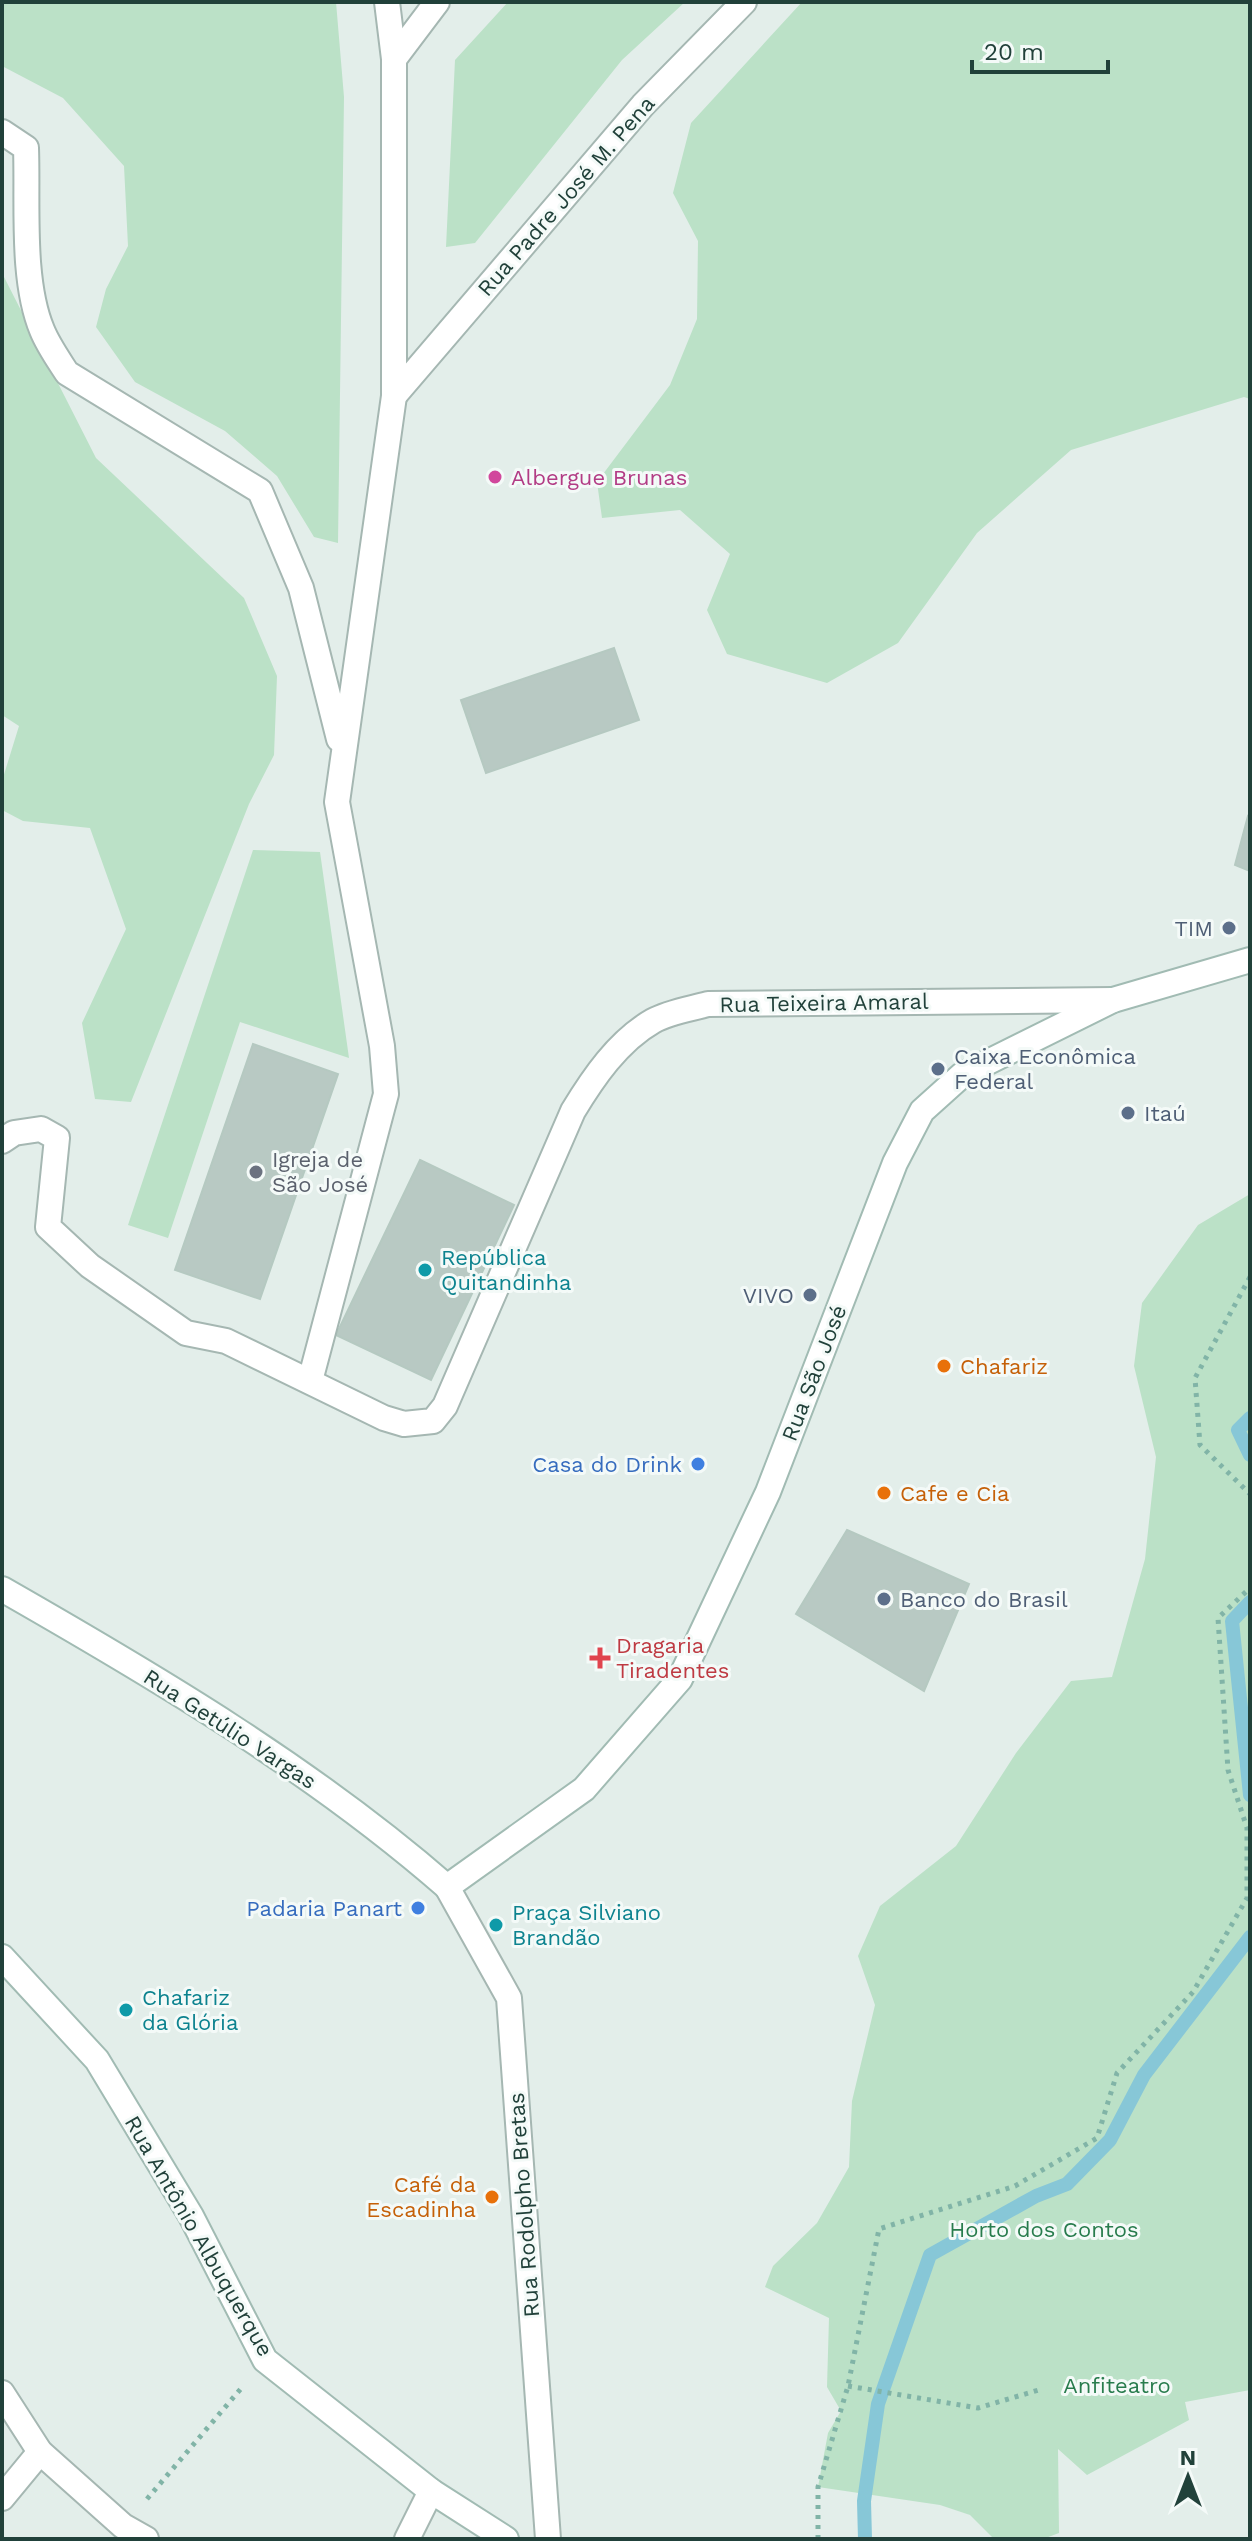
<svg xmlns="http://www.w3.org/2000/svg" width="1252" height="2541" viewBox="0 0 1252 2541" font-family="'Work Sans',sans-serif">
	<rect width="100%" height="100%" fill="#e3eeea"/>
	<g fill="#bbe1c7">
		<path d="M2 2H336L344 97 338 543 314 537 277 476 225 431 135 382 96 327 106 289 128 246 124 166 63 98 2 66Z"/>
		<path d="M508 2H685L622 60 475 243 446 247 455 60Z"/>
		<path d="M802 2H1250V399L1244 397 1071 450 977 533 898 643 827 683 727 654 707 610 730 554 680 510 602 518 597 482 670 385 697 319 698 241 673 193 691 123Z"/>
		<path d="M2 273 96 458 244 598 277 676 274 755 249 804 131 1102 95 1099 82 1023 126 929 90 828 23 821 2 810V781L19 726 2 715Z"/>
		<path d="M253 850 320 852 349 1058 240 1022 168 1238 128 1225Z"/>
		<path d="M1250 1194V2390L1185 2402 1189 2420 1087 2475 1058 2449 1059 2533 1043 2539H994L970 2515 940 2505 818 2487 828 2433 841 2411 827 2387 829 2318 765 2287 773 2266 817 2223 849 2167 852 2101 875 2005 858 1956 880 1906 956 1846 1016 1753 1071 1681 1112 1677 1145 1559 1156 1457 1134 1366 1142 1303 1198 1225Z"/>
	</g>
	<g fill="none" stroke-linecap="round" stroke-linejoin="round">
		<g stroke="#87c7d7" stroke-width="14">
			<path d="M1250 1418 1238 1430 1250 1455"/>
			<path d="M1250 1602 1232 1621 1250 1795"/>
			<path d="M865 2539 864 2501 878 2404 930 2255 1036 2196 1067 2184 1110 2140 1144 2075 1250 1937"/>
		</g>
	</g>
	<g fill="#b8c9c3" stroke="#b5c9c1" stroke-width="2">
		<path d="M614 648 639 720 486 773 461 700Z"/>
		<path d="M1248 816 1250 817V871L1235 865Z"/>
		<path d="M253 1044 338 1074 260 1299 175 1270Z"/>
		<path d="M420 1160 514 1205 431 1380 336 1335Z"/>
		<path d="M847 1530 969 1584 924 1691 796 1614Z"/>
	</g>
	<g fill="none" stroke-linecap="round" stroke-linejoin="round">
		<g stroke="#a5b7b2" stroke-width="28">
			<g id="street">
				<path d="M394 59 437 2"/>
				<path d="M2 132 26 148C28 202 21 280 42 330 48 345 58 359 67 373L260 491 301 588 339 739"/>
				<path d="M394 396 643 105 744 2"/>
				<path d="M2 1141 14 1133 41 1129 57 1138 48 1227 90 1266 186 1333 226 1341 384 1418 404 1424 433 1421 445 1406 573 1111C593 1078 618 1041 653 1021 669 1012 690 1009 708 1004L1113 1000"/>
				<path d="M310 1381 386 1094 382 1046 337 802 394 396V59L387 2"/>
				<path d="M447 1887 509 1998 548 2539"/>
				<path d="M2 2393 40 2452 123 2526 146 2539"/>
				<path d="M2 2498 40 2452"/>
				<path d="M407 2539 431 2491"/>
			</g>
		</g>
		<g stroke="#a1bbb3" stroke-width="28">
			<g id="secondary">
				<path d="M2 1589C156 1677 313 1770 447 1887L584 1789 680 1679 768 1492 895 1163 922 1111 962 1075 1113 1000 1250 960"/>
				<path d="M2 1957 97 2060 191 2216 265 2360 431 2491 506 2539"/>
			</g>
		</g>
		<g stroke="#81b4a7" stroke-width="5" stroke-dasharray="4 6" stroke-linecap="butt">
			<path d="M1250 1277 1195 1378 1200 1445 1250 1494"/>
			<path d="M848 2386 978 2408 1042 2389"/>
			<path d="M147 2499 244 2385"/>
			<path d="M818 2539V2487L848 2386 879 2229 1015 2186 1097 2138 1117 2073 1193 1992 1247 1898V1828L1228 1770 1218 1618 1250 1588"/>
		</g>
		<use href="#street" stroke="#fff" stroke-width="24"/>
		<use href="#secondary" stroke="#fff" stroke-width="24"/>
	</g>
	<circle fill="#d1479c" stroke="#f4faf8" stroke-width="3" cx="495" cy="477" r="8"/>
	<g fill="#5c6f8a" stroke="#f4faf8" stroke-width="3">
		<circle cx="1229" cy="928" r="8"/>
		<circle cx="938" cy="1069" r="8"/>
		<circle cx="1128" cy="1113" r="8"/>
		<circle cx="810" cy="1295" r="8"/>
		<circle cx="884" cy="1599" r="8"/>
	</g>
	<circle fill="#6b7280" stroke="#f4faf8" stroke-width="3" cx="256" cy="1172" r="8"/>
	<g fill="#0f9aa8" stroke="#f4faf8" stroke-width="3">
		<circle cx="425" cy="1270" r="8"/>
		<circle cx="496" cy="1925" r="8"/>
		<circle cx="126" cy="2010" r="8"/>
	</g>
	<g fill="#e8710a" stroke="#f4faf8" stroke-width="3">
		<circle cx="944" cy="1366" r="8"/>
		<circle cx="884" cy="1493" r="8"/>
		<circle cx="492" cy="2197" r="8"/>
	</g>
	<g fill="#3f7fe0" stroke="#f4faf8" stroke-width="3">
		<circle cx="698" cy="1464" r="8"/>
		<circle cx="418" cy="1908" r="8"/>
	</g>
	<path fill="#e0444e" stroke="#f4faf8" stroke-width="3" d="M596 1646h8v8h8v8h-8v8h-8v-8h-8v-8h8z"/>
	<g text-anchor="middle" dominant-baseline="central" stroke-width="6" stroke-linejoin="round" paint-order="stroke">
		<g font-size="22" fill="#21413a" stroke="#f4faf8">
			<text transform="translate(566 196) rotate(-49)">Rua Padre José M. Pena</text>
			<text transform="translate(824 1003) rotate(-1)">Rua Teixeira Amaral</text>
			<text transform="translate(814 1373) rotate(-69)">Rua São José</text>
			<text transform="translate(230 1729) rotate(33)">Rua Getúlio Vargas</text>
			<text transform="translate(524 2205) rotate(-94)">Rua Rodolpho Bretas</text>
			<text transform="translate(199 2236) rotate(60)">Rua Antônio Albuquerque</text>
		</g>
		<g font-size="22" fill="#b23c85" stroke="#f4faf8" text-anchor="start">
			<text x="511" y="477">Albergue Brunas</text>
		</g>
		<g font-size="22" fill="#4e5e75" stroke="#f4faf8" text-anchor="start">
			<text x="1213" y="928" text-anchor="end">TIM</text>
			<text x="954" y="1056">Caixa Econômica<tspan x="954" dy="25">Federal</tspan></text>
			<text x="1144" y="1113">Itaú</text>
			<text x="794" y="1295" text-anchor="end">VIVO</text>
			<text x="900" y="1599">Banco do Brasil</text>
		</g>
		<g font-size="22" fill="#5b616d" stroke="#f4faf8" text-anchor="start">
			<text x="272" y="1159">Igreja de<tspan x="272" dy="25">São José</tspan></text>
		</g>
		<g font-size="22" fill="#0d838f" stroke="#f4faf8" text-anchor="start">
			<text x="441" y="1257">República<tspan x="441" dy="25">Quitandinha</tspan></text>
			<text x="512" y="1912">Praça Silviano<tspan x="512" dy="25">Brandão</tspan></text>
			<text x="142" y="1997">Chafariz<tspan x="142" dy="25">da Glória</tspan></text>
		</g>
		<g font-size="22" fill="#c56008" stroke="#f4faf8" text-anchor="start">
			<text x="960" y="1366">Chafariz</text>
			<text x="900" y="1493">Cafe e Cia</text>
			<text x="476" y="2184" text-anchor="end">Café da<tspan x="476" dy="25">Escadinha</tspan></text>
		</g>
		<g font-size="22" fill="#366cbe" stroke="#f4faf8" text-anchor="end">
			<text x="682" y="1464">Casa do Drink</text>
			<text x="402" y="1908">Padaria Panart</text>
		</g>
		<g font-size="22" fill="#be3a42" stroke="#f4faf8" text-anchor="start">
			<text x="616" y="1645">Dragaria<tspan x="616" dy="25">Tiradentes</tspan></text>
		</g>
		<g font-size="22" fill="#287c4d" stroke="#f4faf8">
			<text x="1044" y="2229">Horto dos Contos</text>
			<text x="1117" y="2385">Anfiteatro</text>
		</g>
	</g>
	<rect width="1252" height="2541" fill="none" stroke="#21413a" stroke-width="8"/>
	<g transform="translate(1188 2477)" stroke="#f4faf8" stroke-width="6" paint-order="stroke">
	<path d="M0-6L14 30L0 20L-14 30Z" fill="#21413a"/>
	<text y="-12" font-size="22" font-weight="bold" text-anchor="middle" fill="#21413a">N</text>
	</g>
	<path d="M972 60v12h136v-12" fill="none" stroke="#21413a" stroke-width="4"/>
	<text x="984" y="60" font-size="24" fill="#21413a" stroke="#f4faf8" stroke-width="6" paint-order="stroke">20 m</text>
</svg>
